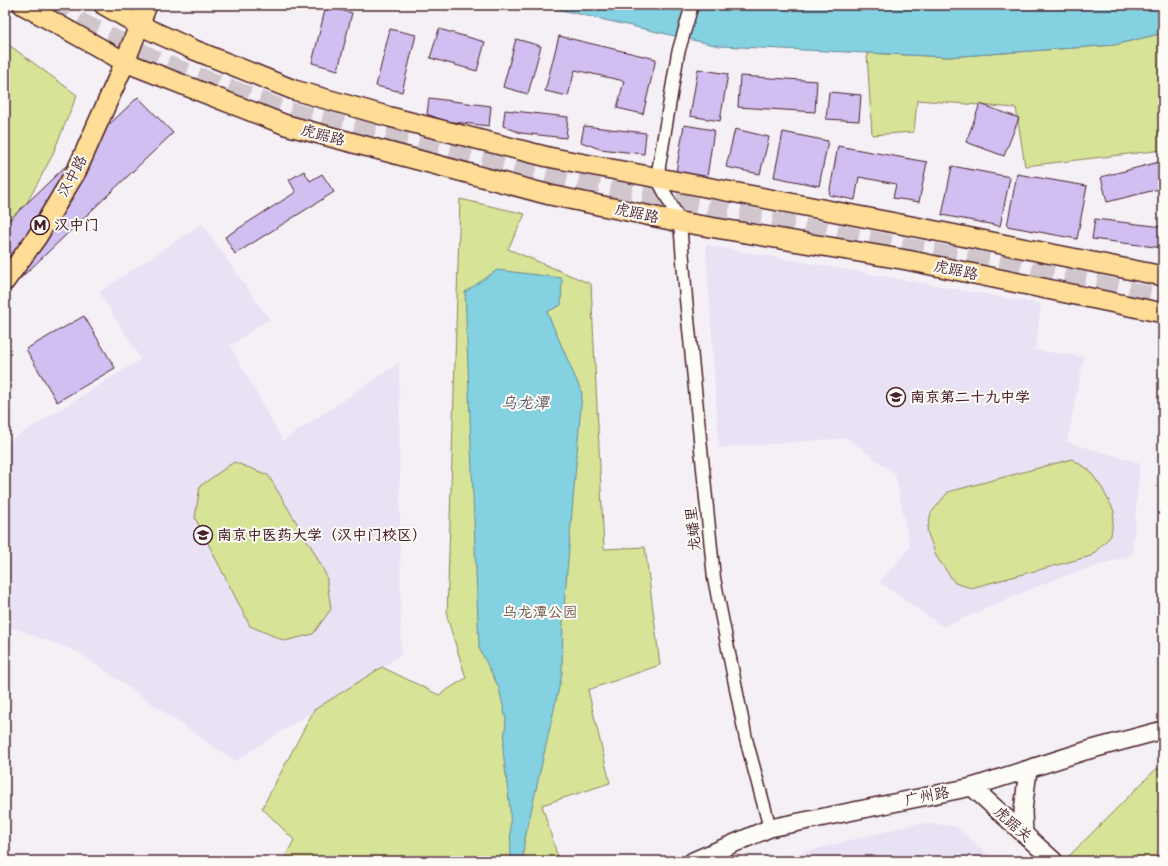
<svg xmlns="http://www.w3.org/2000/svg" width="1168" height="866" viewBox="0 0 1168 866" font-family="'Comic Neue','LXGW WenKai TC',sans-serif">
	<rect width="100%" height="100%" fill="#f4f0f6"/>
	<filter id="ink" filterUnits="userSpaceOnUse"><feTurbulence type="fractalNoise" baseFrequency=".025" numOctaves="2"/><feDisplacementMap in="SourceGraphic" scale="8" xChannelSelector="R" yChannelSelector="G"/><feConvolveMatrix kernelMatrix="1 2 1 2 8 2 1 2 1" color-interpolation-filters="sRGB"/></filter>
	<g filter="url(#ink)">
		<g fill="#e9e1f4">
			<path d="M202 224 269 319 230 346 283 441 399 363 401 655 235 761 78 652 5 625V444L141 359 99 292Z"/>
			<path d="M706 245 1041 304 1035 350 1084 357 1067 442 1140 463 1132 555 1055 579 943 627 880 582 910 547 895 474 847 438 719 448Z"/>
			<path d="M915 824H936L956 827 996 861H768Z"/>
		</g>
		<g fill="#d7e396" stroke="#908160">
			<path d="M1163 33V150L1025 166 1016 108 917 100 914 132 872 135 867 53 948 57 1114 45Z"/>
			<path d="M5 42 77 95 51 158 15 225 5 236Z"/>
			<path d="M460 199 525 214 508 249 591 284 604 549 645 547 660 665 588 690 610 783 542 805 559 861H283L294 840 262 808 314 710 382 667 439 695 466 678 447 617Z"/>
			<path d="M1072 459 1089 470 1102 488 1114 511 1111 536 1091 556 971 588 955 583 936 556 927 531 931 513 948 492Z"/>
			<path d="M234 462 268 475 313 550 326 575 331 609 313 634 285 641 250 626 195 518 200 486Z"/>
			<path d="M1163 766V861H1074L1068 857 1155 770Z"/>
		</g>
		<g fill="#83d1e1" stroke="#6c8a98">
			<path d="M539 5H1163V33L1114 45 948 57 867 53 719 46Z"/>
			<path d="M497 270 562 278 561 305 547 312 582 393 563 619 562 674 524 843 523 861H511L510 809 503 751 506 720 499 688 479 648 465 292Z"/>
		</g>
		<g fill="#d0bff0" stroke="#4a1f2b">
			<path d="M326 6 352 13 338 70 312 63Z"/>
			<path d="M390 29 416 35 402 92 376 86Z"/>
			<path d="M439 29 485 42 477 71 430 58Z"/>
			<path d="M559 36 656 59 643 114 617 108 624 81 575 70 568 96 545 91Z"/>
			<path d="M516 39 541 46 528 94 503 87Z"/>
			<path d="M698 69 728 74 720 121 690 116Z"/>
			<path d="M740 76 817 81 815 112 738 107Z"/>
			<path d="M829 92 861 95 859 121 826 119Z"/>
			<path d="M138 97 173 133 5 293V224Z"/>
			<path d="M429 98 491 106 489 126 445 121 427 114Z"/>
			<path d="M980 104 1019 118 1004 156 966 142Z"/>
			<path d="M505 110 568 117 566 138 521 133 503 126Z"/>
			<path d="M684 125 714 130 707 177 676 172Z"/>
			<path d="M584 126 646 133 644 154 600 149 581 142Z"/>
			<path d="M735 129 769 137 760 174 726 167Z"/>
			<path d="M783 132 828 141 819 186 774 177Z"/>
			<path d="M838 146 927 162 919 202 893 198 896 184 859 177 855 200 829 195Z"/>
			<path d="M1163 161V188L1107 202 1101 177Z"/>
			<path d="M952 166 1010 177 1000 226 942 215Z"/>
			<path d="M304 171 310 181 322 174 334 192 235 254 225 237 296 192 289 180Z"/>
			<path d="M1017 174 1087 186 1077 239 1007 226Z"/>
			<path d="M1095 219 1163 227V248L1092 239Z"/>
			<path d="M84 316 115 368 57 402 26 349Z"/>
		</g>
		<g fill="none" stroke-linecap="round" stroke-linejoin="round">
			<path stroke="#d2c6cd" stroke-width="22" stroke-dasharray="22 11" stroke-linecap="butt" d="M49 5 85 26 161 64 289 113 556 181 1070 280 1163 300"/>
			<g stroke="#4a1f2b" stroke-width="15">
				<path id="street" d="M692 5 678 53 657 178 680 222 686 299 714 578 746 739 770 828"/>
			</g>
			<g stroke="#4a1f2b" stroke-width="20">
				<g id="secondary">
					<path d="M972 787 1054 861"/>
					<path d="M1024 834 1023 811 1028 770"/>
					<path d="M693 861 770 828 972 787 1085 751 1163 730"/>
				</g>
			</g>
			<g stroke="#4a1f2b" stroke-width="22">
				<g id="primary">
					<path d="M23 5 125 62 286 125 550 195 680 222 907 260 1163 313"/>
					<path d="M104 5 139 25 192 49 294 90 390 117 548 157 916 227 1163 276"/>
					<path d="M5 281 37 237 77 170 125 62 147 5"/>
				</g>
			</g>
			<use href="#street" stroke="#fdfcf7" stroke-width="12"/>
			<use href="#secondary" stroke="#fdfcf7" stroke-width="17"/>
			<use href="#primary" stroke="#ffdd96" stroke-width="19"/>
		</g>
	</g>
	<defs>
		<g id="metro-ring" transform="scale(1)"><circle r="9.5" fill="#fdfcf7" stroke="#4a1f2b" stroke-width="1.5"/><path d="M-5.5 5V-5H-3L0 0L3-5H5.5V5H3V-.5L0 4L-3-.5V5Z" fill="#4a1f2b"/></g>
		<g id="school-ring" transform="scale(1)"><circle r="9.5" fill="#fdfcf7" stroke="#4a1f2b" stroke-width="1.5"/><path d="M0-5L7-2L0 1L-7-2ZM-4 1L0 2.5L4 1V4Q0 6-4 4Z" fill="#4a1f2b"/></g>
		<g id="university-ring" transform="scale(1)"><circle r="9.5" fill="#fdfcf7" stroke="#4a1f2b" stroke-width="1.5"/><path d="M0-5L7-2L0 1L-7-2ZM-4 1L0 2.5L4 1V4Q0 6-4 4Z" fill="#4a1f2b"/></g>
	</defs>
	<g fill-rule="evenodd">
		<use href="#metro-ring" x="40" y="225"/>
		<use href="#school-ring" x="896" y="397"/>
		<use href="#university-ring" x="203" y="535"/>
	</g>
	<g text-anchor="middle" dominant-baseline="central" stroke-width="4" stroke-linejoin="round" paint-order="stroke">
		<g font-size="15" fill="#4a1f2b" stroke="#fdfcf7">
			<text transform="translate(323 135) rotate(15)">虎踞路</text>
			<text transform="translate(72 176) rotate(-62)">汉中路</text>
			<text transform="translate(637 213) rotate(12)">虎踞路</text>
			<text transform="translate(956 270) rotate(12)">虎踞路</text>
			<text transform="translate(693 529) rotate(-96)">龙蟠里</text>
			<text transform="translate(927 796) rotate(-11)">广州路</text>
			<text transform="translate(1013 824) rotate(42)">虎踞关</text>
		</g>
		<g font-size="15" font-weight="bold" fill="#4a1f2b" stroke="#fdfcf7" text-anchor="start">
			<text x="54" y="225">汉中门</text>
			<text x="910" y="397">南京第二十九中学</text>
			<text x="217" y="535">南京中医药大学（汉中门校区）</text>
		</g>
		<g font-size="15" fill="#6d5046" stroke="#fdfcf7">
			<text x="540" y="612">乌龙潭公园</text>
		</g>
		<g font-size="16" font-style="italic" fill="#5b5462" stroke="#fdfcf7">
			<text x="525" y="403">乌龙潭</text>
		</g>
	</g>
	<rect width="1168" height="866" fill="none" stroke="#fdfcf7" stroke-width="20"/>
	<rect x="10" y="10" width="1148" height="846" fill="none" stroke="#4a1f2b" stroke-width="1.5" filter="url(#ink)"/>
</svg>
